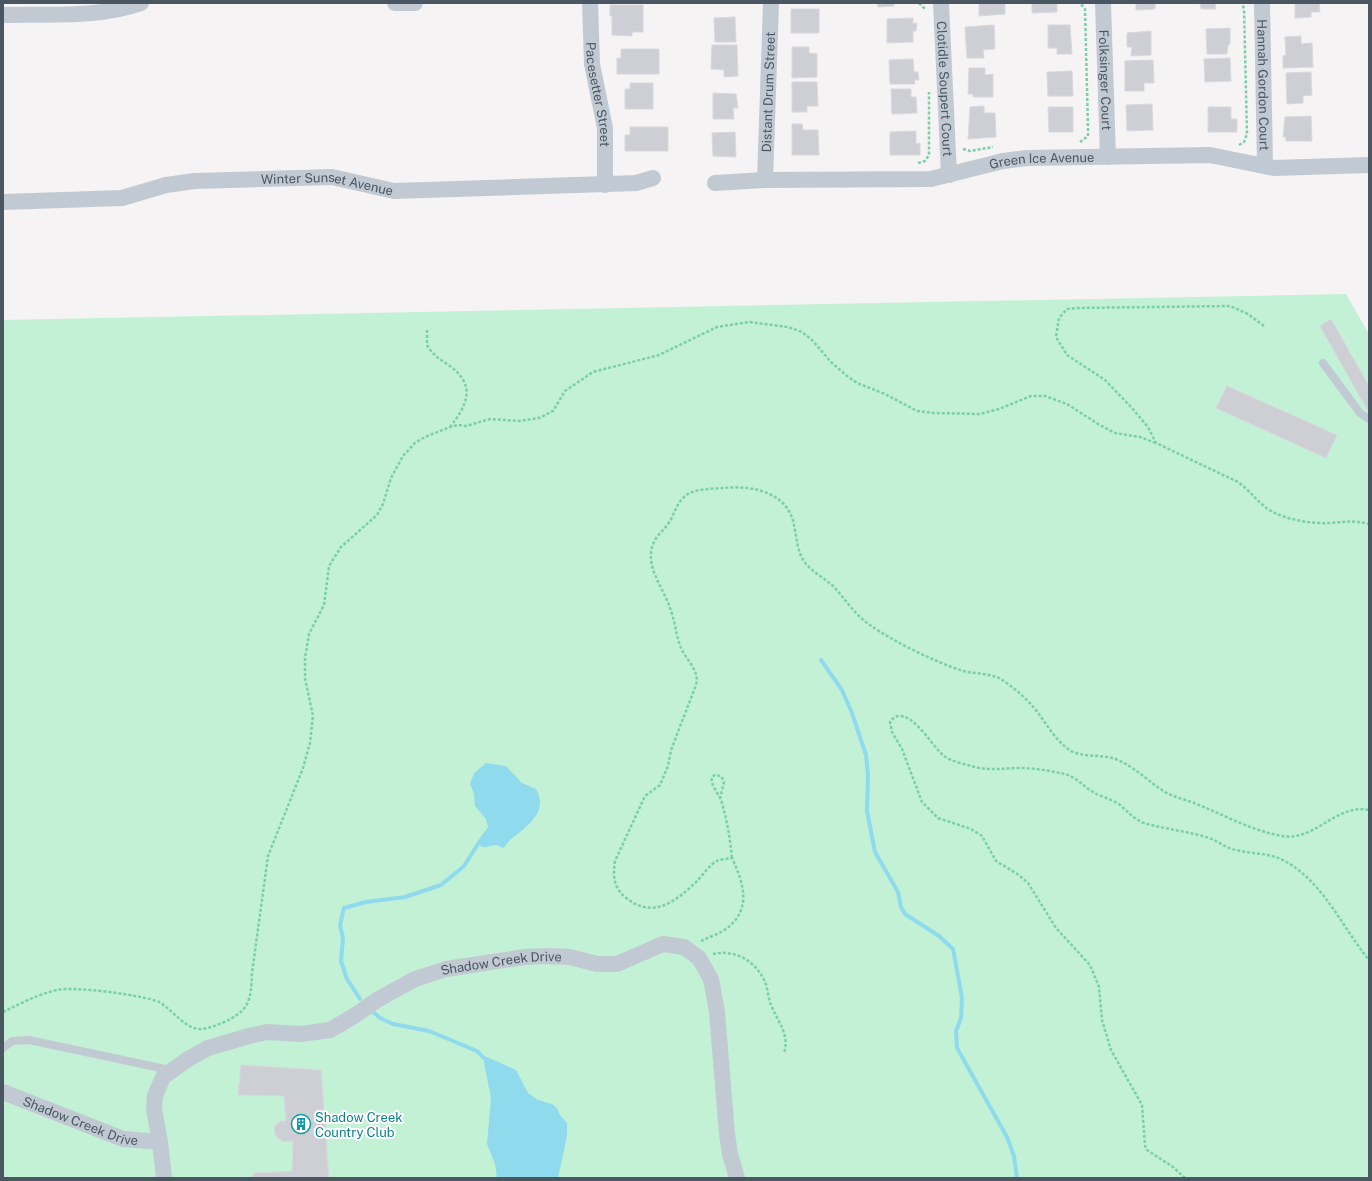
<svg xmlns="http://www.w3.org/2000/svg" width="1372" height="1181" viewBox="0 0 1372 1181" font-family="'Public Sans',sans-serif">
	<rect width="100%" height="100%" fill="#f5f3f3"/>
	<path fill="#c3f1d5" d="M1346 294 1369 334V1178H3V320Z"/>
	<g fill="#90daee">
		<path d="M486 763 506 766 522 783 536 789C550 812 525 828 509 841 507 843 506 846 503 848L496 845C487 846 484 851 477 842L488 827 486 819 475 806 474 794 470 784 474 773Z"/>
		<path d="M487 1057 516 1070 528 1093 538 1100 552 1104 557 1108 560 1115 567 1123V1136L558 1178H497L495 1164 487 1144 491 1098 484 1063V1058Z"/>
	</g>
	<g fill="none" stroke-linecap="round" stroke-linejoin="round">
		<g stroke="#90daee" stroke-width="4">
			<path d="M821 660 842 690 852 713 866 755 868 775 867 811 875 852 898 892 901 907 905 914 939 936 953 949 962 998 961 1018 956 1031 957 1048 1007 1137 1014 1156 1017 1178"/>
			<path d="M360 999 347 979 341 961 343 938 340 925 344 908 366 902 405 897 441 885 464 866 478 844"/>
			<path d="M371 1010 380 1018 393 1024 429 1031 477 1051 484 1058"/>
		</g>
	</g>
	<g fill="#cdcfd5" stroke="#d7d9de">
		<path d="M877 3H894V6L878 7Z"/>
		<path d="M979 3H1005V14L979 16Z"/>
		<path d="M1032 3H1057V12L1032 13Z"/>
		<path d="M1136 3H1163L1155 4V9L1136 10Z"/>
		<path d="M1200 3H1215L1216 9H1201Z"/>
		<path d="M1295 3H1319L1320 12H1311V17L1295 18Z"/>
		<path d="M610 5H643V32H632V36L612 35V16H610Z"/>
		<rect x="791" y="9" width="28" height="24"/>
		<path d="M735 17 736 42H715L714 18Z"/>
		<path d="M913 18V24L917 23 916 31H913V42L887 43V19Z"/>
		<path d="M994 25 995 49 983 50 984 58H967L965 27Z"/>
		<path d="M1048 25H1070L1072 54H1057V48H1048Z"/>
		<path d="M1230 28V44L1228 45 1227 54H1207L1206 29Z"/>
		<path d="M1151 31V55L1131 56 1132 47H1127V33Z"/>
		<path d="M1301 36V44L1312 43 1313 67 1283 68V56L1286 55 1285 37Z"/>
		<path d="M712 45H737L738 76 724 77V70L711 69Z"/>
		<path d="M792 47H809V53L817 54V77L792 78Z"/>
		<path d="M621 49H659V74H617V58H621Z"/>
		<path d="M1230 58 1231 81 1205 82 1204 59Z"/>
		<path d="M913 59 914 72H918L919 80H914L915 84H890L889 60Z"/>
		<path d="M1153 60 1154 83H1144V91H1125V61Z"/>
		<path d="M969 68H985V75L993 74V97H973V94H968Z"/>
		<path d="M1072 71 1073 96H1048L1047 72Z"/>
		<path d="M1311 72 1312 95 1303 96V103L1287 104 1286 73Z"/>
		<path d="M792 82H817L818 106H807V112H792Z"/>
		<path d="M630 83H653V109H625V89H630Z"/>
		<path d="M891 89H911V97H916L917 113 892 114Z"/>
		<path d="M713 93 736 94 738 108H733L734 119H713Z"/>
		<path d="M1152 104 1153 130 1127 131 1126 105Z"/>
		<path d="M984 106V113H995L996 137 968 139 970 107Z"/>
		<path d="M1048 107H1073V132H1049Z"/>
		<path d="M1208 107H1231V119H1237V132H1208Z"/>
		<path d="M1311 116 1312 141H1286V137H1283L1285 117Z"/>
		<path d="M792 124H802L803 130H818L819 155H792Z"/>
		<path d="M630 127H668V151H625V135H630Z"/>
		<path d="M916 131V144L920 143V155H890V132Z"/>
		<path d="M735 132 736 157 713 156 712 133Z"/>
		<path d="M1331 319 1369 386V413L1320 326Z"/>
		<path d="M1227 386 1337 435 1326 458 1216 408Z"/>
		<path d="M241 1065 321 1070 329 1178H253V1173L292 1171 293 1141 283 1142 275 1135 274 1127 280 1121H286L284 1096 238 1095Z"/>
	</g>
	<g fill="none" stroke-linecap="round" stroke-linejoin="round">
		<g stroke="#7ad0a6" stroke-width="2.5" stroke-dasharray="3 2" stroke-linecap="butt">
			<path d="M919 3 926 10"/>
			<path d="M1080 142 1088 136V129L1085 9 1080 3"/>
			<path d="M1239 145 1244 142 1247 134 1244 9 1242 3"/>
			<path d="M963 149 970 151 993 147"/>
			<path d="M918 163 925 161 929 155V92"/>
			<path d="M1264 326 1248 314 1230 306 1076 308 1067 309 1059 318 1056 337 1067 355 1105 380 1132 408 1148 427 1156 443 1238 482C1251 491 1259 505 1273 512 1288 520 1312 524 1330 523 1344 522 1355 520 1369 524"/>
			<path d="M427 330V345C432 354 439 359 447 364 477 384 468 404 450 427"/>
			<path d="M720 799 724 782 721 776 715 775 712 777C710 785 718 792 721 800 727 819 730 838 732 858"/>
			<path d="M701 941C709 937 719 934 726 929 753 909 743 882 732 858 727 859 721 859 717 861 709 865 703 875 697 881 676 902 652 920 625 897 613 887 613 875 615 861L645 796 660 785 668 766 671 750 696 685C700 671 687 661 681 648 676 636 675 621 670 608 663 586 642 564 655 540 658 534 664 530 668 524 674 516 676 504 684 497 693 488 712 489 724 488 752 485 788 492 794 525 797 538 797 553 806 564 814 573 826 579 834 587 846 600 855 615 870 625 894 642 935 662 963 671 975 674 988 673 999 678 1014 687 1031 702 1041 717 1049 728 1056 740 1068 749 1082 759 1102 753 1118 760 1136 768 1149 782 1165 792 1176 798 1188 800 1199 805 1226 816 1253 831 1282 836 1315 842 1336 803 1369 810"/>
			<path d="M713 954C735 949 756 961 765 982 768 989 768 998 771 1005 778 1022 790 1035 784 1053"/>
			<path d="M3 1012C20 1004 38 994 57 990 73 986 143 995 159 1002 172 1009 184 1028 199 1029 207 1029 214 1026 222 1023 249 1011 251 1002 252 973L268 856 303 768 310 743 313 716 305 678V658L309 634 324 605 329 566 341 547 377 515 383 504 391 478 403 456 415 443 425 437 450 427 458 425 466 426 490 419 519 421 539 418 553 411 565 391 593 372 659 355 717 327 749 322 788 327 802 332 812 340 831 362 847 376 857 383 885 394 917 411 934 413 980 414 999 409 1031 396H1045L1067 404 1098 424 1115 433 1140 437 1156 443"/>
			<path d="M1185 1178 1173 1167 1147 1150 1145 1146 1142 1105 1111 1050 1102 1020 1099 987 1090 965 1056 928 1028 883 1019 875 996 861 982 836 971 829 938 818 922 802 902 749 892 732 890 722C906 699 933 748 944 756 952 762 965 764 975 767 991 771 1004 768 1020 768 1034 768 1051 771 1065 774 1076 777 1083 786 1093 792 1101 797 1112 799 1120 805 1128 812 1134 819 1144 823 1164 829 1186 831 1206 837 1217 840 1225 848 1236 850 1252 854 1269 853 1283 860 1323 881 1342 927 1369 960"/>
		</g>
		<g stroke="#c1cad2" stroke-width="8">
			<path d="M1323 363 1360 413 1369 419"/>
			<path d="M3 1048 12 1041 29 1040 170 1070"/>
		</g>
		<g stroke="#c1cad2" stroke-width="16">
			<path d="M395 3H415"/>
			<path id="s1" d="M590 3 592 64 605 128V185"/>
			<path id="s2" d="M941 3 949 175"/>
			<path id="s3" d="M1103 3 1108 157"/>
			<path id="s4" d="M1262 3 1265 166"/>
			<path d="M3 15C47 14 100 18 141 3"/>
			<path id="s5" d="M765 180 771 3"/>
			<path id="s6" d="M715 183 765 180 931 179 1003 161 1027 158 1210 155 1274 168 1369 165"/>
			<path id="s7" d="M3 202 122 198 166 185 195 181 332 177 394 191 636 183 653 178"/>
			<path id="s8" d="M3 1092 123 1139 160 1142"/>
			<path id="s9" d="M164 1178 160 1142 154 1109 155 1096 163 1077 188 1059 208 1048 249 1036 267 1032 301 1034 330 1030 354 1016 377 1000 415 979 446 969 525 957 548 956 570 957 597 964H617L663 944 684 947 699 958 711 979 717 1012 727 1134 730 1154 737 1178"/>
		</g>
	</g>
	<defs>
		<g id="building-ring" transform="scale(1)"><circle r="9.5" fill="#fff" stroke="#0f9aa8" stroke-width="1.5"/><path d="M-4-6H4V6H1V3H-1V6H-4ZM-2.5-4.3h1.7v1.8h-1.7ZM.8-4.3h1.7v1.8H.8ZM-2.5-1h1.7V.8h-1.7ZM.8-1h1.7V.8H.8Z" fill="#0f9aa8"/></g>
	</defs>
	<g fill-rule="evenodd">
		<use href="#building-ring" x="301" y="1124"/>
	</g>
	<g text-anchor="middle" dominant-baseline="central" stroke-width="4" stroke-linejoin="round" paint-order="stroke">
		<g font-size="13" fill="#4a5661" stroke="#fff">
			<text stroke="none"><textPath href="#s3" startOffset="77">Folksinger Court</textPath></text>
			<text stroke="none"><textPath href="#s4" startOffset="82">Hannah Gordon Court</textPath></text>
			<text stroke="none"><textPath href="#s2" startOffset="86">Clotidle Soupert Court</textPath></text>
			<text stroke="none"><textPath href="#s5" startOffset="88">Distant Drum Street</textPath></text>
			<text stroke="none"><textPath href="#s1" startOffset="92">Pacesetter Street</textPath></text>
			<text stroke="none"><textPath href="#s6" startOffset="329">Green Ice Avenue</textPath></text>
			<text stroke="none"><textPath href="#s7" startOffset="327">Winter Sunset Avenue</textPath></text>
			<text stroke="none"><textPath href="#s9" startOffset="469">Shadow Creek Drive</textPath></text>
			<text stroke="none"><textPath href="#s8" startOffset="83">Shadow Creek Drive</textPath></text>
		</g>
		<g font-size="13" fill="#0d838f" stroke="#fff" text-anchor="start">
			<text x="315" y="1117">Shadow Creek<tspan x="315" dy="15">Country Club</tspan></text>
		</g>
	</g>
	<rect width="1372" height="1181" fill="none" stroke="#4a5661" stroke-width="8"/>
</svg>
